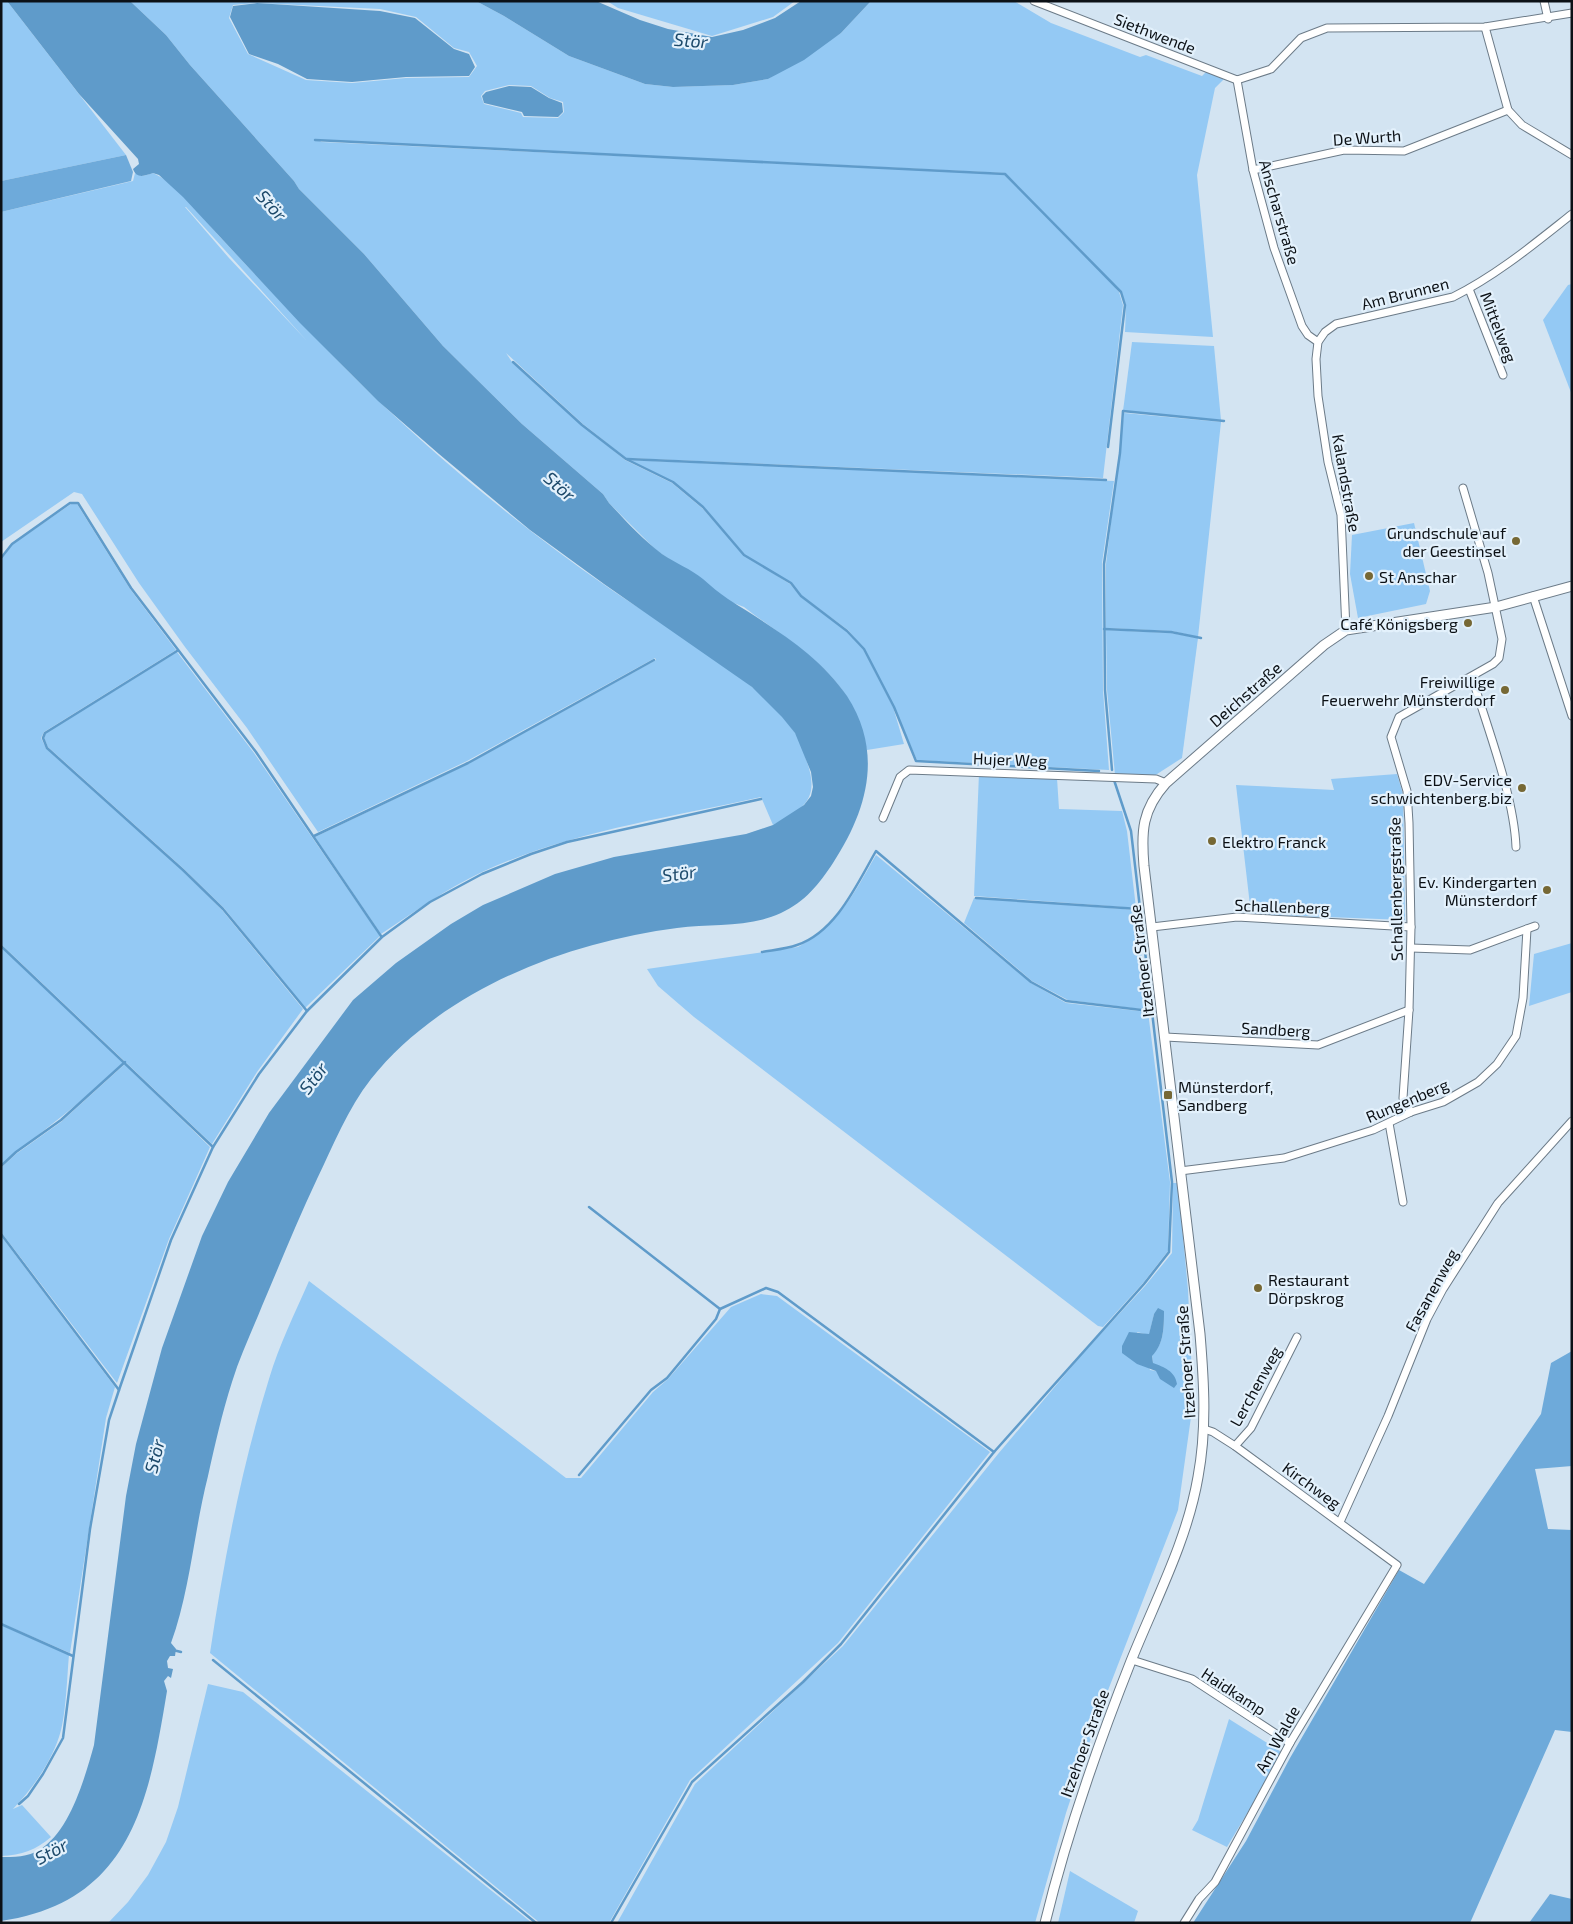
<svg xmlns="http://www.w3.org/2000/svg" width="1573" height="1924" viewBox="0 0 1573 1924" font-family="'Exo 2',sans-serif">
	<rect width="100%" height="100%" fill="#d3e4f2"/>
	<g fill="#94c9f4" fill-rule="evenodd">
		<path d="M1 1H7L126 155 1 181Z"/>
		<path d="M130 1H476L504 16 569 56 645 84 673 87 733 85 768 79 841 33 871 1H1014L1051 23 1140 57 1146 55 1202 76 1206 72 1224 79 1215 88 1197 175 1213 337 1125 332 1126 305 1121 291 1005 173 320 140 321 142 1004 174 1109 280 1119 292 1123 305 1103 478 626 458 583 424 506 353 512 362 582 425 625 460 672 483 702 508 744 555 790 584 801 597 846 631 863 649 893 707 904 744 867 750C862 732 858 713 847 697 823 659 779 634 744 607L731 602 656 550 609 503 603 494 522 424 443 346 364 254 299 189 294 181 190 65 166 35ZM257 3 380 9 416 17 454 48 469 52 477 66 469 77 406 78 352 83 306 80 248 54 229 18 233 5ZM509 85 531 86 550 98 563 102 564 112 558 118 523 117 521 113 484 104 481 96 485 91Z"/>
		<path d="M607 1H795L773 17 712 36 618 8Z"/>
		<path d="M135 173C143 178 145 175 153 173 176 183 203 218 220 237 263 283 307 329 351 374 428 451 517 524 606 586 662 625 755 675 794 731 800 740 804 752 807 762 820 799 804 809 773 825L761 797C667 818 569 832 482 872 446 889 414 912 381 934L315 837 468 764 656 660 655 658 467 761 318 832 247 728 185 647 139 583 82 494 74 492 1 542V212L133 181ZM185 207H186L307 341 229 258Z"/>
		<path d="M1572 284V395L1543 320 1568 285Z"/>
		<path d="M1132 342 1214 346 1221 420 1123 411Z"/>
		<path d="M1124 413 1221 422 1198 637 1172 631 1106 628V564Z"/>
		<path d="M629 460 1114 481 1102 563 1103 690 1109 770 917 760 894 707 864 649 848 630 802 596 791 583 745 555 704 507 673 482Z"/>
		<path d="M71 504H77L130 589 176 650 44 732 41 738 46 748 182 870 222 910 303 1009 257 1072 212 1144 1 944V560L13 544Z"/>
		<path d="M1414 523 1430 591 1426 604 1358 618 1350 574 1352 535Z"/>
		<path d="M1106 630 1171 633 1198 638 1182 758 1154 776 1115 775 1107 690Z"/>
		<path d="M177 652 254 753 380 936 305 1008 224 908 184 869 48 747 44 738 46 733Z"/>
		<path d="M979 773 1057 778 1059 809 1122 811 1127 831 1136 908 974 896Z"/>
		<path d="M1397 774 1403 794 1405 920 1251 914 1236 785 1334 790 1331 779Z"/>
		<path d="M876 855 1031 983 1066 1003 1148 1012 1170 1182 1168 1251 1143 1283 1103 1327 1098 1326 694 1017 658 986 647 969 798 947C840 923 853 895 876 855Z"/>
		<path d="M974 898 1136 910 1148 1010 1068 1000 1032 981 964 923Z"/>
		<path d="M1572 943V992L1529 1006 1534 954Z"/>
		<path d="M1 947 124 1063C85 1100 42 1131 1 1165Z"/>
		<path d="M125 1064 210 1147 169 1239 117 1383 1 1232V1168L16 1154 61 1122Z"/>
		<path d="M1173 1183H1178L1188 1290 1192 1377 1191 1417 1178 1510 1100 1711 1066 1813 1035 1923H617L695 1784 843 1646 998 1454 1085 1351 1145 1286 1172 1253ZM1164 1311C1164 1327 1164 1344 1152 1355L1153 1364 1161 1368 1156 1371 1150 1370 1137 1332 1149 1335 1154 1314Z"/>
		<path d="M1 1236 115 1387 106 1418 70 1653 1 1623Z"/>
		<path d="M309 1281 566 1478H581L653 1392 668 1379 731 1307 761 1294 777 1296 990 1452 838 1643 690 1780 609 1923H540L210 1653C224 1560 241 1469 269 1379 279 1345 295 1313 309 1281Z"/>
		<path d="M1 1625 69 1655C67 1677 66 1718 59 1737 50 1764 32 1789 13 1809L22 1805 51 1837C36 1850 22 1855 1 1856Z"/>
		<path d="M208 1684 243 1692 532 1923H108L128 1902 148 1875 166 1842 178 1807Z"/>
		<path d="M1229 1719 1283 1753 1227 1847 1192 1830 1198 1820Z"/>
		<path d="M1070 1871 1138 1911 1134 1923H1058Z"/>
	</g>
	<g fill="#6eaada">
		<path d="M126 155 133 172 131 181 1 212V181Z"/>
		<path d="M1572 1351V1466L1535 1469 1548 1529 1572 1530V1732L1555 1730 1470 1923H1193L1246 1841 1290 1758 1399 1570 1424 1584 1541 1414 1551 1363Z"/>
		<path d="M1550 1894 1572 1899V1923H1529Z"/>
	</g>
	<g fill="#5f9bca">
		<path d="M7 1H130L166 35 190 65 294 181 299 189 364 254 443 346 522 424 603 494 609 503C626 521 642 539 662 554 675 563 691 569 703 579 711 586 719 593 728 599 770 626 818 653 847 696 884 753 867 811 833 863 819 884 805 902 781 913 749 928 712 923 677 928 567 942 442 990 371 1079 348 1108 333 1146 317 1179 297 1221 280 1264 262 1306 252 1331 240 1356 232 1382 222 1413 215 1445 208 1476 194 1531 190 1591 171 1643L176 1649 175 1656H170L167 1661 168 1668 173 1669 171 1678 168 1676 164 1681 167 1691C149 1800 132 1902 1 1921V1857C13 1857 29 1857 39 1850 70 1832 85 1777 94 1745L126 1496 136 1444 162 1348 202 1236 228 1182 269 1113 353 1000 396 963 451 924 483 905 555 874 614 857 746 834 773 825 804 805 811 796 813 787 811 772 795 733 782 717 752 687 604 584 530 530 439 454 378 401 300 323 183 197 159 175 153 173C146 175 137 180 133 169L139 164 138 159 79 94Z"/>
		<path d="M476 1H596L640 20 668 29 712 37 743 30 775 18 801 1H871L841 33 804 60 768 79 733 85 673 87 645 84 569 56 504 16Z"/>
		<path d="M257 3 380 11 415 18 454 49 469 54 475 67 469 76 406 77 352 82 307 79 278 64 249 54 230 17 233 6Z"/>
		<path d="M509 86 531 87 549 98 562 103 563 112 558 117 524 116 522 112 484 103 482 96 486 92Z"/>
		<path d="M1158 1308 1164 1311C1164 1327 1164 1344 1152 1356L1153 1363C1164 1367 1175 1371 1177 1384L1174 1388 1160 1379 1156 1371 1137 1364 1122 1353V1346L1129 1332 1149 1334 1154 1314Z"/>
	</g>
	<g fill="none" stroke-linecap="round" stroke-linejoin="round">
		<g stroke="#5f9bca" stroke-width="2.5">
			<path d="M315 140 1005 174 1121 292 1125 305 1108 447"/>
			<path d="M513 362 582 425 626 459 673 482 703 507 744 555 791 583 801 596 847 631 864 649 894 707 916 761 1099 771"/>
			<path d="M627 459 1106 480"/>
			<path d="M1 558 12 544 70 503H78L131 588 256 752 381 936"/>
			<path d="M1104 629 1171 632 1201 638"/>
			<path d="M177 651 45 733 43 738 47 748 183 870 223 909 307 1011"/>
			<path d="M1112 770 1105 690 1104 564 1120 453 1123 411 1224 421"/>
			<path d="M314 836 468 763 654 660"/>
			<path d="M976 898 1139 909"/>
			<path d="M1 946 213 1147"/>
			<path d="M762 952C773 950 786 949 797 945 836 932 857 884 876 851L1031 982 1066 1001 1150 1011"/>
			<path d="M1 1166 16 1152 61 1120 125 1062"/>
			<path d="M589 1207 720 1309"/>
			<path d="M1 1234 119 1390"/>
			<path d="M579 1475 651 1390 667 1378 716 1319 720 1309 766 1288 778 1292 994 1452"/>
			<path d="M1 1624 73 1656"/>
			<path d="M173 1650 181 1652"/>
			<path d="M213 1660 536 1923"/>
			<path d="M19 1804 28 1796 43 1774 63 1738 90 1529 109 1420 119 1390 171 1240 213 1147 259 1074 307 1011 382 937 430 902 482 874 531 854 567 842 761 799"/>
			<path d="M611 1923 692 1782 803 1682 841 1644 994 1452 1144 1284 1169 1252 1172 1182 1161 1089 1131 831 1114 780"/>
		</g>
		<g stroke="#6c7b88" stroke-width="9">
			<g id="minor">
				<path d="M1034 1 1237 80"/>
				<path d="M1544 1 1548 19"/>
				<path d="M1485 27 1508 110 1522 125 1572 155"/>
				<path d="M1237 80 1271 69 1301 38 1327 28 1485 27 1572 13"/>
				<path d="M1237 80 1253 170 1274 248 1302 326 1308 335 1318 342"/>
				<path d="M1253 170 1344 150 1404 151 1508 110"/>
				<path d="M1469 289 1503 375"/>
				<path d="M1533 596 1572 716"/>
				<path d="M1346 630 1341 515 1328 462 1318 396 1316 359 1318 342 1325 332 1336 324 1453 297C1497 275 1534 244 1572 214"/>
				<path d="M1472 677C1487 727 1514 796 1516 847"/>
				<path d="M883 818 900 777 909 770 1156 779 1166 783"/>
				<path d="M1152 927 1237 917 1411 927"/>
				<path d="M1411 948 1470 950 1535 926"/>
				<path d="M1165 1037 1318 1045 1409 1010"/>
				<path d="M1411 1112 1403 1098 1409 1010 1411 927 1409 823 1407 791 1391 737 1399 717 1493 664 1499 658 1502 639 1488 573 1463 488"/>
				<path d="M1389 1123 1403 1202"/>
				<path d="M1180 1171 1284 1158 1373 1130 1411 1112 1443 1102 1478 1082 1497 1064 1516 1036 1523 998 1527 929"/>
				<path d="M1235 1446 1251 1428 1297 1337"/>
				<path d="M1340 1522 1388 1416 1427 1319 1443 1289 1498 1203 1572 1121"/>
				<path d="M1132 1660 1192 1679 1290 1743"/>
				<path d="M1184 1923 1199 1899 1215 1882 1290 1743 1397 1565 1235 1446 1213 1432 1204 1429"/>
			</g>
		</g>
		<g stroke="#6c7b88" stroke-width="11">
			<path id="tertiary" d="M1045 1923C1067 1833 1097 1747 1131 1661 1155 1601 1187 1541 1198 1477 1207 1429 1204 1382 1200 1334L1144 866C1141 831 1142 810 1166 783L1324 645 1346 630 1496 607 1572 586"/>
		</g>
		<use href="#minor" stroke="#fff" stroke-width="7"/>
		<use href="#tertiary" stroke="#fff" stroke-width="9"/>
	</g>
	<g fill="#766835" stroke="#e3f1fc" stroke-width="2">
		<circle cx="1516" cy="541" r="5"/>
		<circle cx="1369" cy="576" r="5"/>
		<circle cx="1468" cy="623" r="5"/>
		<circle cx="1505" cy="690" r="5"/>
		<circle cx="1522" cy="788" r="5"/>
		<circle cx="1212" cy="841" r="5"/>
		<circle cx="1547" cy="890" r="5"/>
		<rect x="1163" y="1090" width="10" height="10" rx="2.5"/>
		<circle cx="1258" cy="1288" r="5"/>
	</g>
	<g text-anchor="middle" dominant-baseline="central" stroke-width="4.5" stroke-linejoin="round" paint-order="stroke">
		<g font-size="16" fill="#0c1116" stroke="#e3f1fc">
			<text transform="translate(1155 33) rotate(21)">Siethwende</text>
			<text transform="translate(1367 137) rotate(-4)">De Wurth</text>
			<text transform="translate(1280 212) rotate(74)">Anscharstraße</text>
			<text transform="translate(1405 293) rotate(-14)">Am Brunnen</text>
			<text transform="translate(1499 327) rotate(69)">Mittelweg</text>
			<text transform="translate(1347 483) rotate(80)">Kalandstraße</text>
			<text transform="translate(1245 694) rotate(-41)">Deichstraße</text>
			<text transform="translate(1010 759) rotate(2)">Hujer Weg</text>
			<text transform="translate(1395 889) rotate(-91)">Schallenbergstraße</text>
			<text transform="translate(1282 906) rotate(2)">Schallenberg</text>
			<text transform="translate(1141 961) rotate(-97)">Itzehoer Straße</text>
			<text transform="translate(1276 1029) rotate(3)">Sandberg</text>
			<text transform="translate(1407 1100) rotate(-23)">Rungenberg</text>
			<text transform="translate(1431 1290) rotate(-61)">Fasanenweg</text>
			<text transform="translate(1185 1362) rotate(-94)">Itzehoer Straße</text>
			<text transform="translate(1255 1386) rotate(-61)">Lerchenweg</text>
			<text transform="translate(1312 1485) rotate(36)">Kirchweg</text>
			<text transform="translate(1234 1691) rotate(33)">Haidkamp</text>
			<text transform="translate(1277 1739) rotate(-61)">Am Walde</text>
			<text transform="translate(1084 1743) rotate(-70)">Itzehoer Straße</text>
		</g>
		<g font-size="16" fill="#0c1116" stroke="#e3f1fc" text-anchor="end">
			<text x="1506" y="532">Grundschule auf<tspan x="1506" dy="18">der Geestinsel</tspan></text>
			<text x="1379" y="576" text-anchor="start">St Anschar</text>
			<text x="1458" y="623">Café Königsberg</text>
			<text x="1495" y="681">Freiwillige<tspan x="1495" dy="18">Feuerwehr Münsterdorf</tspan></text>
			<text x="1512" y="779">EDV-Service<tspan x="1512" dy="18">schwichtenberg.biz</tspan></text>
			<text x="1222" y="841" text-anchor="start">Elektro Franck</text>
			<text x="1537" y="881">Ev. Kindergarten<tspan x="1537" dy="18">Münsterdorf</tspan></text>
			<text x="1178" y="1086" text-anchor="start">Münsterdorf,<tspan x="1178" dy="18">Sandberg</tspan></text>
			<text x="1268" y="1279" text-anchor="start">Restaurant<tspan x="1268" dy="18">Dörpskrog</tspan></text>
		</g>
		<g font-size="18" font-style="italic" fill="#1d4a6b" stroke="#e3f1fc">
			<text transform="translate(691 40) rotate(4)">Stör</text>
			<text transform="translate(272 205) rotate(47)">Stör</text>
			<text transform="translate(560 486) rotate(41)">Stör</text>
			<text transform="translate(679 873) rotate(-8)">Stör</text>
			<text transform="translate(313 1078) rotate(-53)">Stör</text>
			<text transform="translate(154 1456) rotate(-76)">Stör</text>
			<text transform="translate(51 1851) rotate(-28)">Stör</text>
		</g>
	</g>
	<rect width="1573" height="1924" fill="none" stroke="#0c1116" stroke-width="5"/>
</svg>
